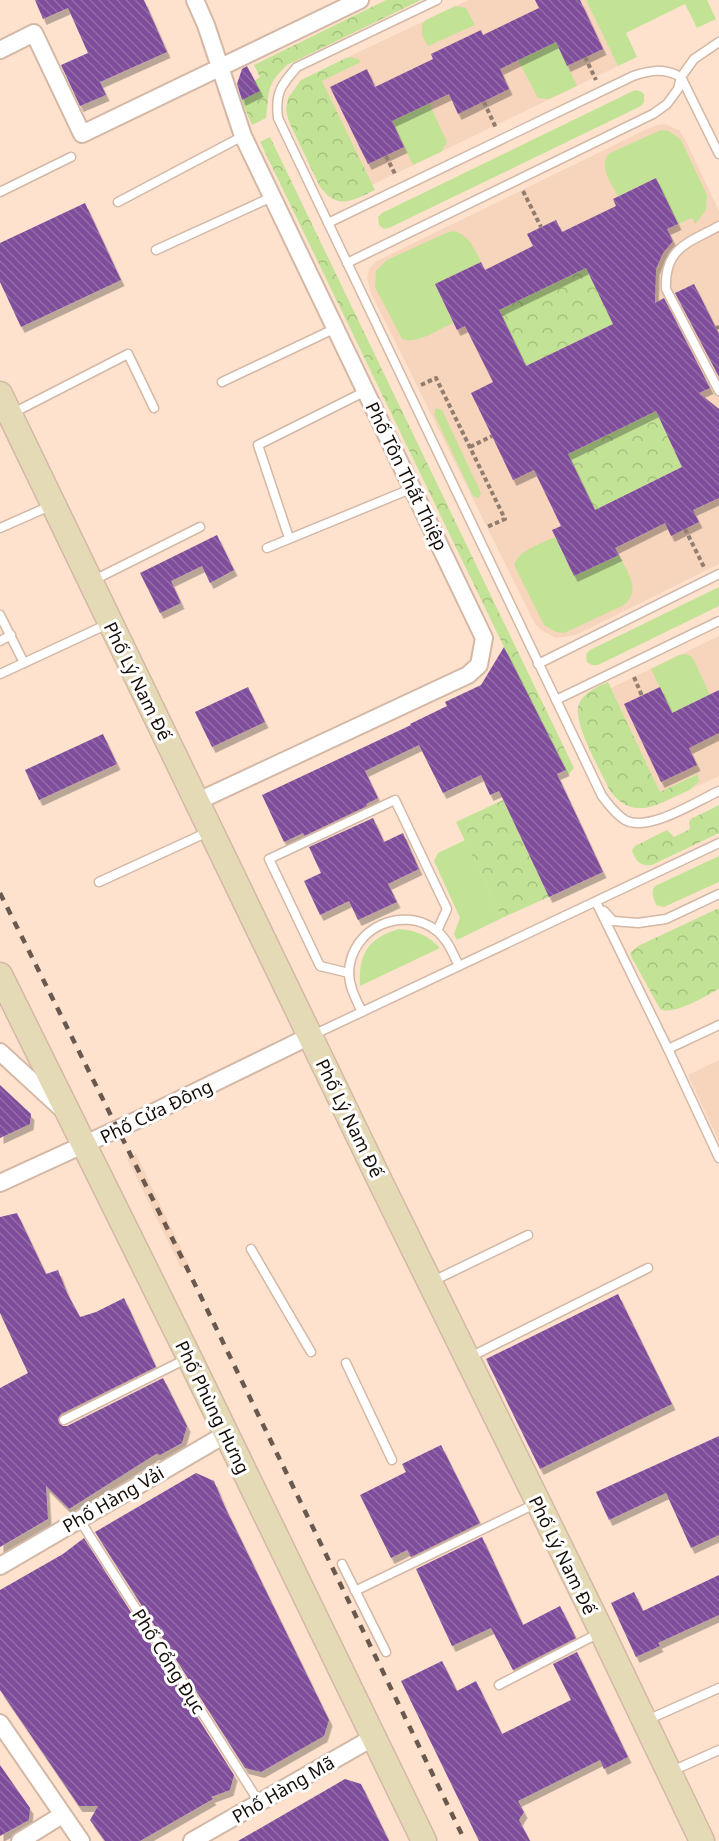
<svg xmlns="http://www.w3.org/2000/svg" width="719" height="1841" viewBox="0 0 719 1841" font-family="'Noto Sans',sans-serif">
	<defs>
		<pattern id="forest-crowns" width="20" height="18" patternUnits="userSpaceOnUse" patternTransform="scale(1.5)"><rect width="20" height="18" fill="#c2e396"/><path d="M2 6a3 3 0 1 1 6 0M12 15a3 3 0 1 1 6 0" fill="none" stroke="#a6c280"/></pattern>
		<pattern id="building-back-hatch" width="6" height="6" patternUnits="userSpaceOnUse" patternTransform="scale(1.5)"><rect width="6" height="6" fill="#804e9d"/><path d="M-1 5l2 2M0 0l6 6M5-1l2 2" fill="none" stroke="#916ea4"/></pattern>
		<filter id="shadow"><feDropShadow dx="3.5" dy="6" stdDeviation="0" flood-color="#0004"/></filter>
	</defs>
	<rect width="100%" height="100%" fill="#fee2ce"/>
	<g fill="#f7d4bc">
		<path d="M469 0H586L618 66 372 185 322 81 360 62 351 57 346 58Z"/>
		<path d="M666 124 680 131 685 139 719 211V564L576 635 556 638 541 630 534 622 371 293 367 278 369 269 375 262 645 130 657 125Z"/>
		<path d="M719 636V776L693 788 696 785 698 774 660 792 611 688Z"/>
		<path d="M719 1060V1141L688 1075Z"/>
		<path d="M136 1154 189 1265 181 1268 127 1158Z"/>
	</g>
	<g fill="#c2e396">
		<path d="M586 0H707L716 19 697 28 685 4 626 33 637 57 618 66Z"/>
		<path d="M455 6 466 8 475 25 428 46 422 35V24L426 20Z"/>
		<path d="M556 42 577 86 549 99 538 98 518 60Z"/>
		<path d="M635 90 640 91 644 94V102L641 106 389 228 384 229 379 225 378 217 382 213Z"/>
		<path d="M429 103 447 142 441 152 413 165 392 121Z"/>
		<path d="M661 130 669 131 681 140 707 195 706 210 695 224 692 218 678 224 656 178 618 196C612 184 597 165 610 153Z"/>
		<path d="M453 231C469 234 474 249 481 262L435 284 453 323C439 329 417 345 402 339L375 287 376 271 387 260 446 233Z"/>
		<path d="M436 408 442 410 481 493 479 498 473 496 434 414Z"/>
		<path d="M555 537 574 576 619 555C627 572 642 590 624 605L564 633 556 632 544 625 514 565C520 549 541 544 555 537Z"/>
		<path d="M719 587V606L598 665H592L587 662 586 654 590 650Z"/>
		<path d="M685 654 691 656 694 660 710 695 672 713 651 669 679 655Z"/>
		<path d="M465 840 502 918 457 940 454 934 460 918 434 861 438 853Z"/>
		<path d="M719 856V882L664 907 656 905C654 898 650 892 655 886Z"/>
		<path d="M399 929C418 931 427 935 440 948L360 986C358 954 368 938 399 929Z"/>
	</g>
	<g fill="url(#forest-crowns)">
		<path d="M386 0H421L287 65C265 86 270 91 266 118L252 125 241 100 259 91 254 81 260 77 254 65Z"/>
		<path d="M351 57 358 59 361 62 322 81 375 190C352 201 336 211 319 185L289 122 286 110 288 98 301 80 346 58Z"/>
		<path d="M270 137 574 768 568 775 504 647 260 142Z"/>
		<path d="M586 268 613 324 526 366 499 310Z"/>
		<path d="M656 411 682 467 595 510 568 454Z"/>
		<path d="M608 682 660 792 698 774 699 781C692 790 684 793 674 797 649 810 629 816 610 791 602 773 571 721 579 704 584 692 597 687 608 682Z"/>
		<path d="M503 800 549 897 502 918 456 822Z"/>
		<path d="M719 805V833L652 865C641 867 635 861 632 850L635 846 667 830 674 837 690 829 689 822 691 819Z"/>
		<path d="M719 908V989C705 996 674 1016 660 1009L632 958 630 953 638 946Z"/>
	</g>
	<g fill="url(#building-back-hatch)" fill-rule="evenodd" filter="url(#shadow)">
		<path d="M35 0H144L167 52 100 82 106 95 80 106 61 65 88 53 68 8 43 19Z"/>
		<path d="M535 0H580L603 49 567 66 556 42 500 69 509 89 458 114 449 94 392 121 404 147 368 164 330 87 367 69 375 87 433 59 431 54 481 30 483 35 539 8Z"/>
		<path d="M247 66 260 91 242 100 237 84 242 69Z"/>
		<path d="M656 178 678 224 667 229 673 241 663 253 656 269 655 303 664 298 710 388 699 393 719 409V498L693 510 699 522 671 536 665 523 615 548 619 555 574 576 552 530 561 526 534 470 513 480 492 436 471 393 493 382 465 326 457 330 435 284 481 262 485 270 533 246 527 234 556 220 562 232 616 206 613 199ZM586 268 613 324 526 366 499 310ZM656 411 682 467 595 510 568 454Z"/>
		<path d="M85 203 121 280 21 327 0 282V243Z"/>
		<path d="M694 284 719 334V377L675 293Z"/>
		<path d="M217 535 234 570 210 583 202 566 171 581 181 603 160 613 140 573Z"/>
		<path d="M504 647 566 770 557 774 603 872 549 897 499 791 490 795 481 775 443 793 419 745 365 771 378 798 366 804 367 806 304 836 303 833 284 842 262 795 411 725 410 724 447 706 445 702 481 685Z"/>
		<path d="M248 687 265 722 212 747 195 712Z"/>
		<path d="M660 687 672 713 719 690V733L689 748 697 765 661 782 624 704Z"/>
		<path d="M103 734 117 764 39 800 25 770Z"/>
		<path d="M373 818 384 842 403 833 419 869 388 884 397 902 358 920 349 901 320 915 304 881 321 873 309 847Z"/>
		<path d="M0 1085 31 1114 30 1124 0 1138Z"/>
		<path d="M17 1213 46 1274 58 1270 67 1293 80 1317 96 1312 124 1298 156 1367 61 1414 58 1419 59 1423 63 1426H67L163 1378 187 1426 182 1443 160 1455 156 1454 69 1509 46 1486 48 1519 0 1547V1388L28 1373 0 1313V1217Z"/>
		<path d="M618 1294 672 1404 540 1469 486 1359Z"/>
		<path d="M719 1436V1535L691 1548 666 1493 609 1520 596 1492Z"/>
		<path d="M441 1445 480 1523 411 1557 407 1550 391 1558 360 1495 406 1472 402 1464Z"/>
		<path d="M196 1473 214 1481 224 1505 329 1720 324 1736 261 1772 245 1768 95 1532Z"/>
		<path d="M482 1537 523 1625 560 1606 576 1638 513 1670 491 1628 452 1646 416 1569Z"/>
		<path d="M84 1538 234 1775 230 1790 211 1797 213 1799 140 1841H105L90 1820 98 1806H79L0 1690V1590L63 1554Z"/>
		<path d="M719 1575V1615L658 1643 660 1646 636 1657 611 1603 634 1592 643 1611Z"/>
		<path d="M577 1652 628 1757 604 1769 600 1760 518 1801 524 1812 519 1820 530 1841H479L401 1681 442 1661 457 1691 476 1681 502 1734 571 1700 553 1664Z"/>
		<path d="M0 1765 30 1808 29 1820 0 1836Z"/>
		<path d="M345 1779 361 1784 389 1841H238Z"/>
	</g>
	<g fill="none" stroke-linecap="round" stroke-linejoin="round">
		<g stroke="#d3b8a6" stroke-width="11">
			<g id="lane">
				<path d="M437 0 297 67C281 85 275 93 278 118L602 796C609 805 615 814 625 820 648 833 697 801 719 791"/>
				<path d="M0 192 71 157"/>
				<path d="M118 202 243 136"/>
				<path d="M328 223 633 76C651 70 664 68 681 77L719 154"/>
				<path d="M719 226C688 243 664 248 666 289L719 391"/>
				<path d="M156 250 272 197"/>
				<path d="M347 263 653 114 667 104 678 89 681 77 694 59 719 42"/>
				<path d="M222 382 336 328"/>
				<path d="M13 413 128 354 154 408"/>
				<path d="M0 528 50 506"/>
				<path d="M289 538 258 445 366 391"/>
				<path d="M267 548 413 488"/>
				<path d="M94 580 200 527"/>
				<path d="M0 615 24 663"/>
				<path d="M0 641 11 635"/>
				<path d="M538 664 719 574"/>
				<path d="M0 674 110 623"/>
				<path d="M556 700 719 621"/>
				<path d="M99 882 210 831"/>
				<path d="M596 902 668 1049"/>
				<path d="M604 911 613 921 638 923 666 919 719 894"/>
				<path d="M349 973 320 966 269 859 395 800 447 909 437 931"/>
				<path d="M362 1012C356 999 349 987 349 973 350 928 403 904 437 931 448 940 453 954 459 966"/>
				<path d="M719 1025 668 1049 719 1158"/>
				<path d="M313 1035 719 843"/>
				<path d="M251 1249 311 1352"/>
				<path d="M433 1281 528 1235"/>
				<path d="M470 1357 648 1268"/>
				<path d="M346 1363 392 1460"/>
				<path d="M64 1420 186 1359"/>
				<path d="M79 1519 259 1802"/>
				<path d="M342 1564 386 1652"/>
				<path d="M355 1591 537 1503"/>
				<path d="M499 1685 601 1632"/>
				<path d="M647 1720 719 1688"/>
				<path d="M672 1771 719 1750"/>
			</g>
		</g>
		<g stroke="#d3b8a6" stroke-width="20">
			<g id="street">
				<path d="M195 0 206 25 243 136 484 638 479 665 468 675 196 802"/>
				<path d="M0 50 34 33 82 134 360 0"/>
				<path d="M0 1052 61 1108"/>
				<path d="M0 1183 146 1116 310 1036"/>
				<path d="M0 1566 226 1434"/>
				<path d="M0 1723 81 1841"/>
				<path d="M20 1841 62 1815"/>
				<path d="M192 1841 374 1737"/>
			</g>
		</g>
		<g stroke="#d3b8a6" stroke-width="27">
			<g id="secondary">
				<path d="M0 394 381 1183 602 1632 702 1841"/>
				<path d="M0 975 189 1357 424 1841"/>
			</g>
		</g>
		<g stroke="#917e70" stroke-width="4" stroke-dasharray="4.5 3" stroke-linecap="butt">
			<path d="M585 57 596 80"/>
			<path d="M484 102 496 128"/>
			<path d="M386 156 396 176"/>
			<path d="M523 191 541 227"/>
			<path d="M716 328 719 327"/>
			<path d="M421 385 436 378 505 519 487 527"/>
			<path d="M470 447 492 436"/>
			<path d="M685 529 704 567"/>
			<path d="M634 677 642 696"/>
		</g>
		<use href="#lane" stroke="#fff" stroke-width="8"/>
		<use href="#street" stroke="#fff" stroke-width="16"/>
		<use href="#secondary" stroke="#e5dab6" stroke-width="24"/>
		<path stroke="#69594e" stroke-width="4.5" stroke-dasharray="8 8" stroke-linecap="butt" d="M0 893 186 1266 465 1841"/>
	</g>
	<g text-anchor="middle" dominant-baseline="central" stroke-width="6" stroke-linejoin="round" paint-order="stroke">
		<g font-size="18" fill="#170e08" stroke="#fff">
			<text transform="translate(407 476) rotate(64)">Phố Tôn Thất Thiệp</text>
			<text transform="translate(138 681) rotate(64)">Phố Lý Nam Đế</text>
			<text transform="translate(156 1111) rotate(-26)">Phố Cửa Đông</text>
			<text transform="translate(350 1118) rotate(64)">Phố Lý Nam Đế</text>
			<text transform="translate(213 1407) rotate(64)">Phố Phùng Hưng</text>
			<text transform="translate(113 1499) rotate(-30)">Phố Hàng Vải</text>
			<text transform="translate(563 1555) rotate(64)">Phố Lý Nam Đế</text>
			<text transform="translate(169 1661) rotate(58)">Phố Cổng Đục</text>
			<text transform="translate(283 1789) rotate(-30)">Phố Hàng Mã</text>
		</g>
	</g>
</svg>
